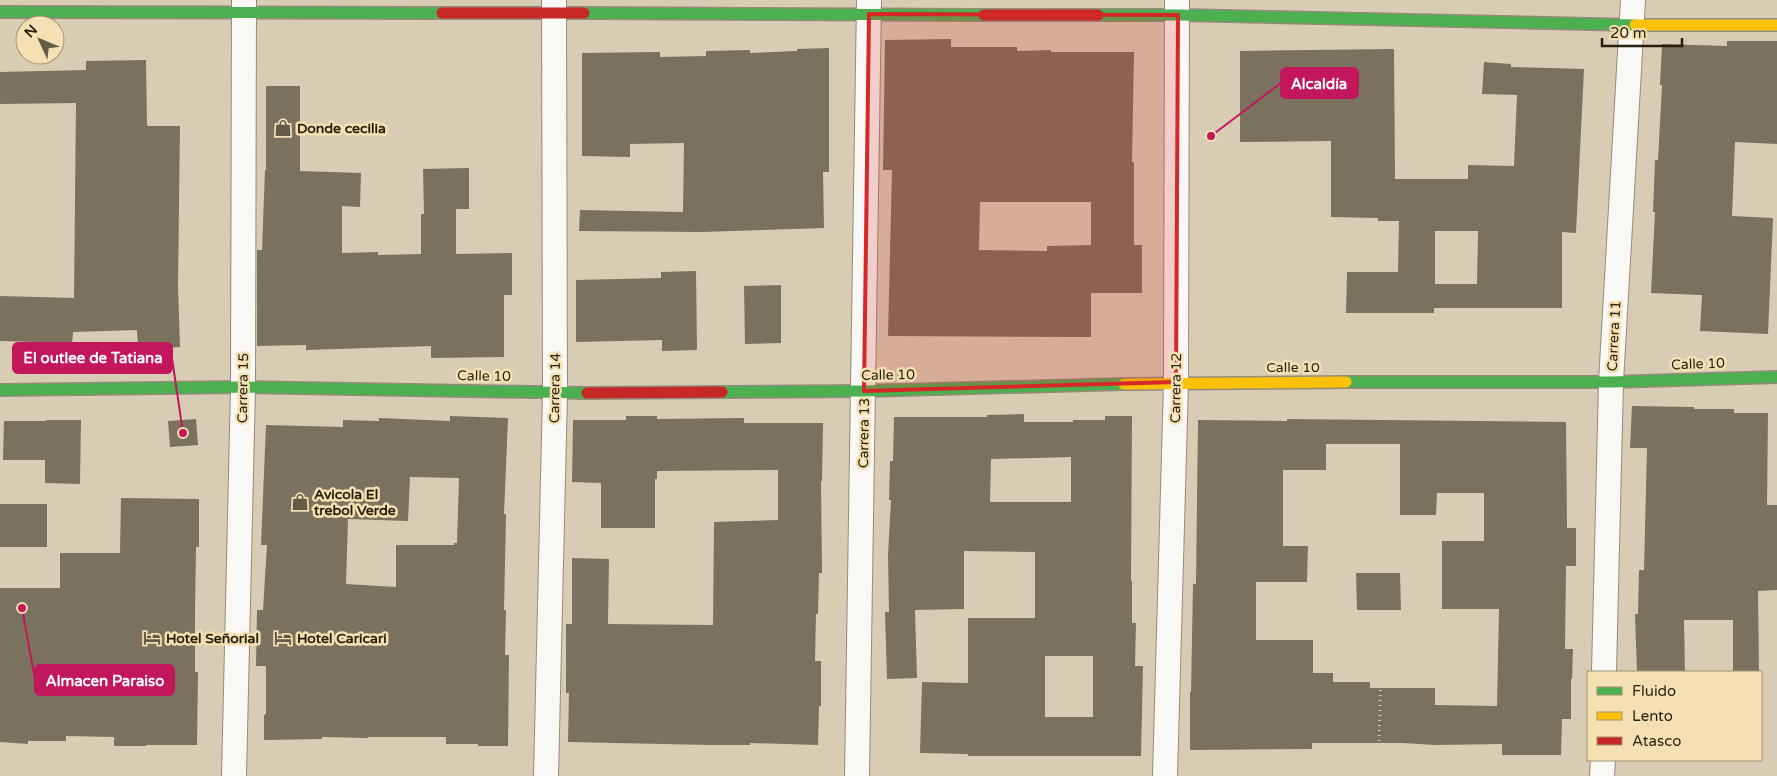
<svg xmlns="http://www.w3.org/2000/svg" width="1777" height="776" viewBox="0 0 1777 776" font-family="'Varela Round',sans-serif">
	<rect width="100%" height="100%" fill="#d8cdb4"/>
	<g fill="#7a725e" fill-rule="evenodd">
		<path d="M951 39V47H1017V51L1051 50V52H1134L1132 162H1134V245H1142V293H1091V337L888 336 892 170H883L885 40ZM980 202H1091V245L1047 246V251L979 250Z"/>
		<path d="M1727 41H1777V144L1735 142 1732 216 1773 218 1768 334 1700 331 1702 295 1651 293 1655 212H1653L1655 160H1658L1662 85H1660L1662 44 1727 46Z"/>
		<path d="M829 48V172H823L824 228 702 232 579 231 580 210 683 212 684 143 630 144V157L582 156V53L660 52V57L706 56V51L750 50V53L797 51V49Z"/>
		<path d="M1394 49 1395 179H1468V165L1514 166 1517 95 1482 94 1484 62 1511 64V67L1584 69 1576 233 1562 232V308H1434V313H1346L1347 272H1398L1399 221H1378V218L1331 217V141L1240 142V51ZM1435 231H1478L1477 284H1435Z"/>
		<path d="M146 60 147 126H180L178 286 180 347 138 349 137 330 73 332 72 343 0 341V296L74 298 76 103 0 104V72L86 70V61Z"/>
		<path d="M266 86H300V171L361 173 360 207 342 206V253L378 252V255L421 254V214H424L423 169 469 168V209H456V254L512 253V295H504V357L431 358V346L306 350V345L257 346V250H262L265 170H266Z"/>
		<path d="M696 271 697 350 662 351V340L576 342V280L661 278V272Z"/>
		<path d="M781 285V343L745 344 744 286Z"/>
		<path d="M1632 406 1694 407V409H1734V413H1768L1767 505H1777V590L1758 591 1759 672H1733V620H1684L1685 672H1637L1635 614H1638L1639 570H1644L1647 448H1630Z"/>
		<path d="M1024 414V422H1073V420H1105V416H1132L1131 581H1132V623H1136L1135 666H1143L1141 756H968V754L920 753 922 682 968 683V618H1035V552L964 551V609L915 610 917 678 887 679 885 612H889L888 555 891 500H889L890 461H893L894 417H987V415ZM1071 457V502H990L991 459ZM1045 656H1093V717H1045Z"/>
		<path d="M450 416 508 418 504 514H506L504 610H506L505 655H509L508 746H478V744H446V737H368V738L322 737V739L264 740V715L266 714V666H256L257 610H263L267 545H261L266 425 343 427V420L379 421V418L450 421ZM410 477 459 478 457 543H454V545H396V587L346 584 348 519 408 521Z"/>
		<path d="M626 416H657V419L744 418V423H823L822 481H821L822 573H819L818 614H816L815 661H821V706H819L818 745 750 743V745H711L568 742 569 693H566V624H572V558L609 559 608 624 713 625 714 522 778 520V470L657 471V479H655V528H601V483L572 482 573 420H626Z"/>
		<path d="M196 419 198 445 170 447 168 421Z"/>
		<path d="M1287 419 1566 422 1567 528H1576V566H1566L1565 649H1573L1572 679H1571V719H1562L1561 755H1502V744L1435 745 1403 743H1312V749L1190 750V692H1191L1193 584H1196L1198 420 1287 421ZM1326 444H1400V515H1436L1437 493H1484V541H1442V609H1499L1497 706 1435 705V688H1370V682H1333V673H1313V640H1256V582H1307L1308 546H1283V470H1326Z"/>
		<path d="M46 420H81L80 484 45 483V460H3L4 421H46Z"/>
		<path d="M121 498 199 499V547H196L195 613V672H198L197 745H146V746H114V737L66 736V741H28V744L0 742V588H60V553H120Z"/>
		<rect x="0" y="504" width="47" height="43"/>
		<path d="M1356 573H1400L1401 610H1357Z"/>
	</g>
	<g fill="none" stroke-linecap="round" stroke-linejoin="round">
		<g stroke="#948c79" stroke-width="26">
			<g id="street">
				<path d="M1604 672 1611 382 1633 0"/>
				<path d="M234 776 243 387 244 0"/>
				<path d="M546 776 555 393 554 0"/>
				<path d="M857 776 869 0"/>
				<path d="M1165 776 1176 382 1177 0"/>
				<path d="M1602 776 1603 760"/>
			</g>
		</g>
		<g stroke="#948c79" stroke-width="14">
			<g id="fast">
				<path d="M0 12 442 13"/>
				<path d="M584 13 984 15"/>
				<path d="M1098 15H1178L1635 25"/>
				<path d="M1346 382H1611L1777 377"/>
				<path d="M0 390 243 387 587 393"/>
				<path d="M722 392 864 391 1124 384"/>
			</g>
		</g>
		<g stroke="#948c79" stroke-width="14">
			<g id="slow">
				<path d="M1635 25H1777"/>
				<path d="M1124 384 1346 382"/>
			</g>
		</g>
		<g stroke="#948c79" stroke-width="14">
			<g id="jam">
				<path d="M442 13H584"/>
				<path d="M984 15H1098"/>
				<path d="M587 393 722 392"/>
			</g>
		</g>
		<path stroke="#d0ccc4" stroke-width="3" stroke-dasharray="1 4" stroke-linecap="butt" d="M1378 776 1382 631"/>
		<use href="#street" stroke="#f9f8f4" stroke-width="24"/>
		<use href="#fast" stroke="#4caf50" stroke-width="11"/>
		<use href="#slow" stroke="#ffc107" stroke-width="11"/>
		<use href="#jam" stroke="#c62828" stroke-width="11"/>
	</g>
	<path fill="#d62828" fill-opacity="0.2" stroke="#d62828" stroke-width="4" stroke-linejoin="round" d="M869 14 1178 15 1176 382 864 391Z"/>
	<defs>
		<g id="shop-bare" transform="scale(1.35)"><path d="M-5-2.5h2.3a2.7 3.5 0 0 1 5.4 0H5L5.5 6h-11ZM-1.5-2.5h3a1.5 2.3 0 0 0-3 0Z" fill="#645c47" stroke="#f4e0b2" stroke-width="2.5" paint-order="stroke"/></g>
		<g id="hotel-bare" transform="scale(1.35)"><path d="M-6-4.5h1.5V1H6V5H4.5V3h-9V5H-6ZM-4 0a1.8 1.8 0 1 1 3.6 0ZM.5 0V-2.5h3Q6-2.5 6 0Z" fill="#645c47" stroke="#f4e0b2" stroke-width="2.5" paint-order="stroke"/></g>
	</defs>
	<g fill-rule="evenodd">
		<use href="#shop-bare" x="283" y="128"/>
		<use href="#shop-bare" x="300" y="502"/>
		<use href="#hotel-bare" x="152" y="638"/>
		<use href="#hotel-bare" x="283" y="638"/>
	</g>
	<g text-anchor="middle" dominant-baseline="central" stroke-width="5" stroke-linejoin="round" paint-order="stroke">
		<g font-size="14" font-weight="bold" fill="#261f0d" stroke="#f4e0b2" text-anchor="start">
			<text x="297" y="128">Donde cecilia</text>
			<text x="314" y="494">Avicola El<tspan x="314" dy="16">trebol Verde</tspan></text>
			<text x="166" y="638">Hotel Señorial</text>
			<text x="297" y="638">Hotel Caricari</text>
		</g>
		<g font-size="14" fill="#261f0d" stroke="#f4e0b2">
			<text transform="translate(1614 336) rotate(-87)">Carrera 11</text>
			<text transform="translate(1698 364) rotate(-2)">Calle 10</text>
			<text x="1293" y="367">Calle 10</text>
			<text transform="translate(888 375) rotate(-1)">Calle 10</text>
			<text transform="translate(484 376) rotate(1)">Calle 10</text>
			<text transform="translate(243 388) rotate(-89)">Carrera 15</text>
			<text transform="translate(555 388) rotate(-89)">Carrera 14</text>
			<text transform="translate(1176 388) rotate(-89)">Carrera 12</text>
			<text transform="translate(864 433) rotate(-89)">Carrera 13</text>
		</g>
	</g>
	<path fill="none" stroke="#c2185b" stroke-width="2" d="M1211 136L1281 83M183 433L172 358M22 608L35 680"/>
	<g fill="#c2185b" stroke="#f4e0b2" stroke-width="2">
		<circle cx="1211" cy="136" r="5"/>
		<circle cx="183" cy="433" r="5"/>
		<circle cx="22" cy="608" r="5"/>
	</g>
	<g fill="#c2185b" stroke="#c2185b" stroke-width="2">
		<rect x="1281" y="68" width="77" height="30" rx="5"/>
		<rect x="13" y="343" width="159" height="30" rx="5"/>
		<rect x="35" y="665" width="139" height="30" rx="5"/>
	</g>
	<g font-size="15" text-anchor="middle" font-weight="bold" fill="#fff">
		<text x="1319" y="89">Alcaldía</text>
		<text x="93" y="363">El outlee de Tatiana</text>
		<text x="105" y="686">Almacen Paraiso</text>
	</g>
	<rect x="1587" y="671" width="175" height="90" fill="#f4e0b2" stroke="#a29370"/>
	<rect x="1597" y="687" width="25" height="8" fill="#4caf50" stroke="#a29370"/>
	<text x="1632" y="696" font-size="15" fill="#261f0d">Fluido</text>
	<rect x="1597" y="712" width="25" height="8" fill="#ffc107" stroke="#a29370"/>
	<text x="1632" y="721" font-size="15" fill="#261f0d">Lento</text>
	<rect x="1597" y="737" width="25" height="8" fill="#c62828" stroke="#a29370"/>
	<text x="1632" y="746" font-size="15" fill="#261f0d">Atasco</text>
	<g transform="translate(40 40) rotate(314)"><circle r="24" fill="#f4e0b2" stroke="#a29370"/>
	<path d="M0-4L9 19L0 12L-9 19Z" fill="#645c47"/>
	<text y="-8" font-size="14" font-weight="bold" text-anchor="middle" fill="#261f0d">N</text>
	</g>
	<path d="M1602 38v8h80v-8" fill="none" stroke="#261f0d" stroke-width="2.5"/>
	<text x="1610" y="38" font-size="15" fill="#261f0d" stroke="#f4e0b2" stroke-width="4" paint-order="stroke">20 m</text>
</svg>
